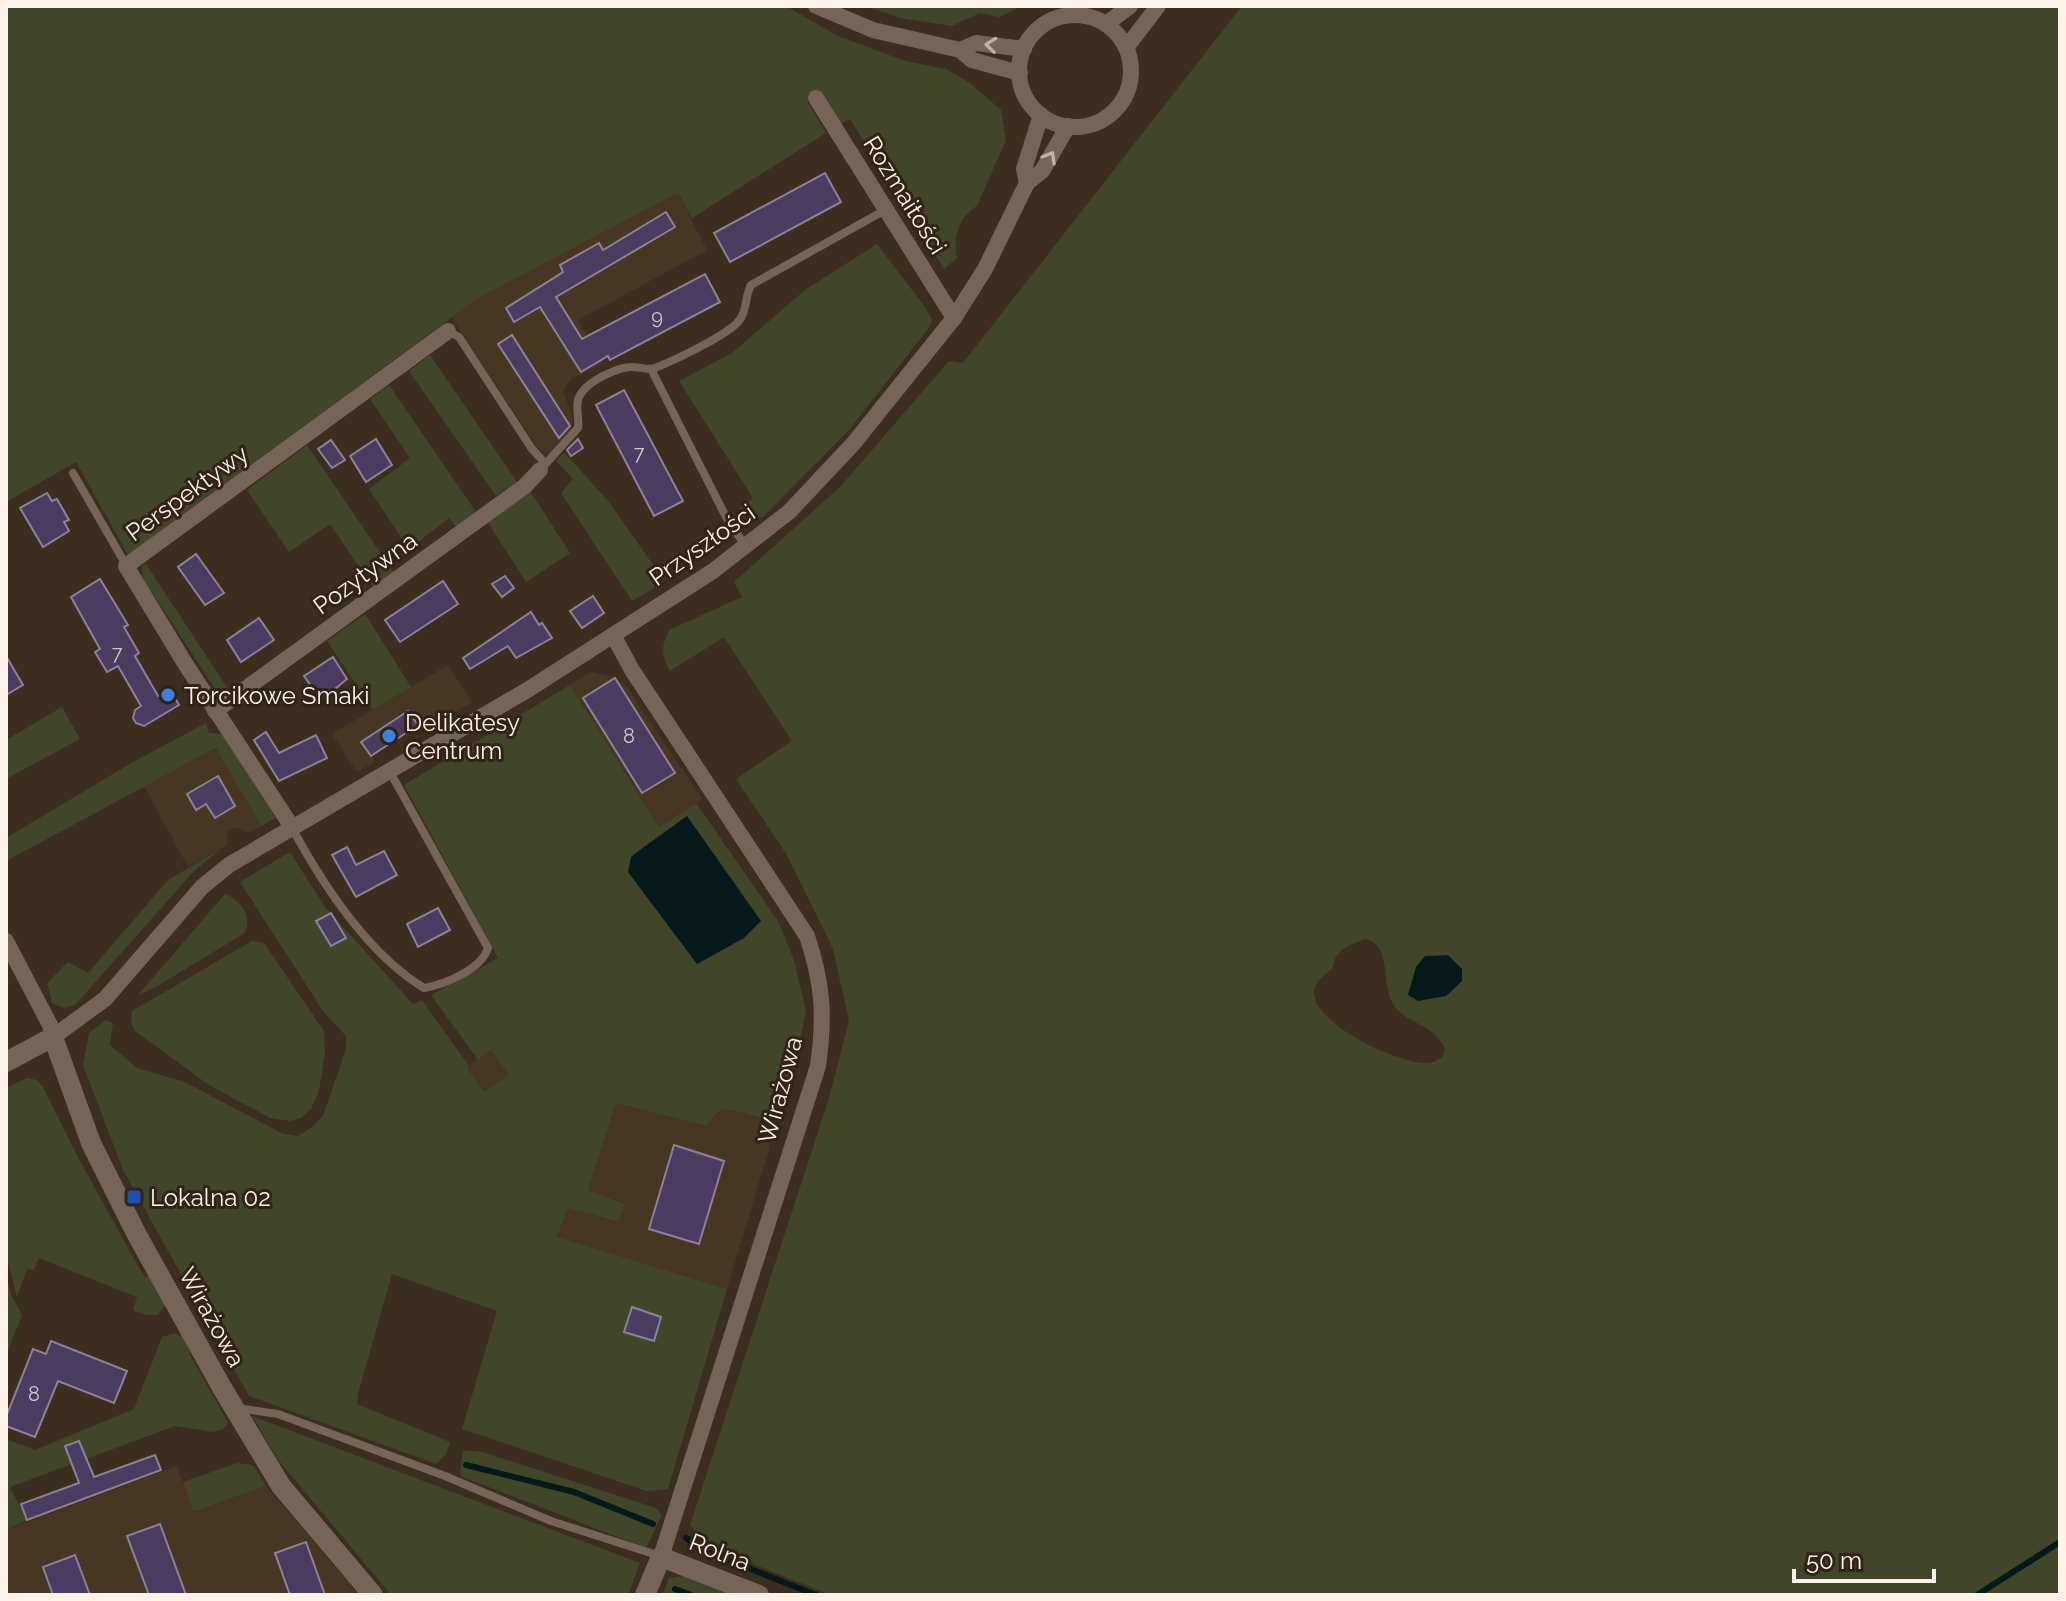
<svg xmlns="http://www.w3.org/2000/svg" width="2066" height="1601" viewBox="0 0 2066 1601" font-family="Raleway,sans-serif">
	<rect width="100%" height="100%" fill="#3b2e1e"/>
	<g fill="#473621">
		<path d="M678 193 707 250 578 320 602 364 572 378 563 391 573 417 572 428 548 455 536 446 451 317 477 299Z"/>
		<path d="M448 665 472 702 434 725H418L405 733 371 756 375 762 357 772 332 734Z"/>
		<path d="M591 672 615 678 626 685 702 799 659 827 570 685Z"/>
		<path d="M217 748 261 826 248 833 237 827 227 831V845L188 867 144 786Z"/>
		<path d="M491 1049 510 1075 484 1092 466 1068Z"/>
		<path d="M616 1103 706 1126 720 1110 730 1109 768 1121 763 1138 770 1146 727 1289 557 1238 568 1208 619 1222 625 1204 588 1190Z"/>
		<path d="M177 1466 193 1512 266 1486 359 1595H6V1530Z"/>
	</g>
	<g fill="#404627" fill-rule="evenodd">
		<path d="M6 6H786L838 36 905 61 946 69 970 83 1001 110 1006 140 977 206C958 217 953 238 957 258L944 269 850 119 841 124 821 93 807 101 826 133 692 218 678 193 477 299 128 555 76 462 6 502Z"/>
		<path d="M865 6H1022L999 17 980 13 952 26 900 18Z"/>
		<path d="M1242 6H2060V1595H831L706 1545 690 1525 829 1098 849 1021 833 949 787 855 736 779 792 741 724 637 670 671C661 655 661 647 669 630L742 597 734 582 840 487 949 361 963 363ZM1365 939C1393 945 1380 983 1393 1004 1403 1020 1420 1022 1433 1033 1438 1037 1442 1044 1445 1048L1442 1058C1439 1059 1433 1062 1430 1063 1402 1066 1311 1024 1314 991 1315 980 1326 975 1333 968 1335 949 1349 945 1365 939Z"/>
		<path d="M877 244 925 307 932 320 928 329 849 430 763 517 752 522 745 518 740 508 753 498 679 381 732 353 805 290Z"/>
		<path d="M430 355 517 482 496 496 409 371Z"/>
		<path d="M389 385 476 512 456 527 449 518 409 549 369 489 410 458 370 399Z"/>
		<path d="M307 445 394 573 372 586 330 524 289 552 247 490Z"/>
		<path d="M564 452 609 502 663 579 651 590 632 601 561 493 573 479 556 461Z"/>
		<path d="M530 491 570 553 526 582 487 521Z"/>
		<path d="M146 564 230 692 221 698 142 577V566Z"/>
		<path d="M365 614 411 687 373 710 327 641Z"/>
		<path d="M570 685 659 827 696 803 778 921 794 960 806 1011 794 1069 778 1121C758 1121 740 1108 720 1110L706 1126 616 1103 588 1190 625 1204 619 1222 568 1208 557 1237 727 1289 668 1489 647 1491 462 1429 497 1311 392 1274 358 1394 357 1404 450 1442 446 1454 436 1464 249 1396 123 1170 83 1065 89 1033 106 1020 113 1023 110 1045 137 1068 185 1082 283 1134 298 1136 313 1126 323 1116 346 1049V1036L323 1011 240 882 290 852 325 907 413 1004 422 1000 469 1066 467 1068 484 1092 509 1075 491 1050 478 1060 431 995 498 958 404 785Z"/>
		<path d="M62 707 80 739 6 779V740Z"/>
		<path d="M206 723 209 733 223 734 276 818 261 826 216 748 6 861V838L133 762Z"/>
		<path d="M222 848 194 871 75 1005 64 1008 52 1003 47 983 68 962 88 973 168 880Z"/>
		<path d="M225 894C240 899 255 919 243 934L156 987 138 995Z"/>
		<path d="M252 941 264 943 324 1031 325 1051 319 1091 311 1109 301 1118 290 1121 270 1118 209 1085 135 1031 131 1022 132 1011Z"/>
		<path d="M27 1078 37 1080 43 1087 79 1159 138 1266 145 1277 150 1274 165 1301V1306L157 1315H147L133 1310 137 1297 39 1258 34 1270 27 1269 17 1297 8 1262 6 1263V1088Z"/>
		<path d="M6 1276 12 1297 22 1315 6 1356Z"/>
		<path d="M176 1333 179 1336 183 1333 192 1349 189 1353 228 1423 223 1429 214 1432 175 1426 10 1487 27 1520 6 1530V1439L35 1450 134 1409 162 1337Z"/>
		<path d="M252 1416 640 1563 628 1595H391L279 1461Z"/>
		<path d="M463 1450 482 1452 656 1508 662 1515 646 1548 460 1476Z"/>
		<path d="M237 1463 253 1465 266 1486 193 1512 183 1482Z"/>
		<path d="M684 1576 732 1595 663 1594 669 1578Z"/>
	</g>
	<g fill="#05191a">
		<path d="M687 816 761 921 744 938 697 964 628 872 631 857 637 852Z"/>
		<path d="M1448 955 1462 969V981L1446 996 1418 1001 1408 995 1416 967 1425 956Z"/>
	</g>
	<g fill="none" stroke-linecap="round" stroke-linejoin="round">
		<g stroke="#05191a" stroke-width="6">
			<path d="M466 1465 574 1492 653 1524"/>
			<path d="M686 1538 700 1549 816 1595"/>
			<path d="M675 1589 691 1595"/>
			<path d="M1977 1595 2060 1542"/>
		</g>
	</g>
	<g fill="#4a3b60" stroke="#8b8398" stroke-width="2">
		<path d="M825 173 841 202 730 262 714 233Z"/>
		<path d="M666 212 675 227 556 297 582 339 705 274 720 302 610 360 608 356 581 372 540 307 514 322 506 308 563 272 560 265 599 243 603 250Z"/>
		<path d="M512 335 570 426 559 438 498 344Z"/>
		<path d="M624 390 683 501 654 516 596 405Z"/>
		<path d="M376 439 392 465 366 482 350 456Z"/>
		<path d="M578 439 583 448 571 456 567 450Z"/>
		<path d="M331 440 345 460 332 468 318 449Z"/>
		<path d="M47 493 52 501 57 499 69 520 64 522 69 531 43 547 20 508Z"/>
		<path d="M196 554 224 593 205 605 178 567Z"/>
		<path d="M505 576 514 588 502 597 492 584Z"/>
		<path d="M100 579 128 625 124 627 139 653 135 656 158 696 170 689 179 705 144 726 136 723 133 718 135 710 141 706 118 666 107 672 95 652 100 649 71 597Z"/>
		<path d="M443 581 458 604 400 642 385 620Z"/>
		<path d="M593 596 604 613 582 628 570 611Z"/>
		<path d="M531 612 539 625 542 623 552 638 516 658 508 646 470 669 463 658Z"/>
		<path d="M259 618 274 640 241 662 227 640Z"/>
		<path d="M6 656 23 685 6 695Z"/>
		<path d="M333 657 347 679 330 693 319 697 304 676Z"/>
		<path d="M615 678 675 773 642 793 583 698Z"/>
		<path d="M408 711 418 725 371 756 361 742Z"/>
		<path d="M266 732 279 753 316 735 327 758 279 781 254 740Z"/>
		<path d="M218 776 235 806 215 818 206 804 196 810 187 794Z"/>
		<path d="M347 847 356 865 384 851 397 875 356 897 332 855Z"/>
		<path d="M438 908 450 930 418 947 407 924Z"/>
		<path d="M331 913 346 938 331 946 316 921Z"/>
		<path d="M674 1145 724 1161 699 1244 649 1229Z"/>
		<path d="M632 1307 661 1317 654 1341 624 1332Z"/>
		<path d="M51 1341 127 1371 114 1403 58 1381 35 1437 6 1426V1417L33 1349 46 1354Z"/>
		<path d="M79 1441 94 1477 155 1455 161 1470 27 1520 21 1504 79 1483 65 1446Z"/>
		<path d="M160 1524 186 1595H149L127 1536Z"/>
		<path d="M306 1542 325 1595H290L275 1553Z"/>
		<path d="M75 1555 90 1595H53L43 1567Z"/>
	</g>
	<g fill="none" stroke-linecap="round" stroke-linejoin="round">
		<g stroke="#756557" stroke-width="8">
			<path d="M448 331 459 337 532 449 545 463"/>
			<path d="M651 369 726 517 746 547"/>
			<path d="M540 470 578 428C580 416 573 403 582 392 591 380 616 368 631 367 639 366 647 371 655 368 675 360 721 338 736 324 748 313 744 298 751 285L887 209"/>
			<path d="M73 473 126 565"/>
			<path d="M292 828C323 885 368 954 424 988 445 984 481 970 488 948L390 772"/>
			<path d="M237 1408 278 1414 445 1476 551 1521 660 1556"/>
		</g>
		<g stroke="#756557" stroke-width="16">
			<path d="M816 6 873 30 960 50 972 60 1020 73"/>
			<circle cx="1075" cy="71" r="56"/>
			<path d="M1106 24 1130 6"/>
			<path d="M1126 48 1158 6"/>
			<path d="M960 50 976 43 1024 49"/>
			<path d="M816 98 954 318"/>
			<path d="M1027 183 1024 169 1041 115"/>
			<path d="M613 635 632 670 807 936C823 984 825 1016 818 1066L661 1557"/>
			<path d="M215 711 525 486 540 470"/>
			<path d="M292 827 186 665 126 566 448 331"/>
			<path d="M6 941 50 1025 53 1037 105 999 202 887 229 865 529 689 713 571 789 512 853 444 954 318 985 269 1027 183 1042 171 1068 126"/>
		</g>
		<g stroke="#756557" stroke-width="20">
			<path d="M6 1062 53 1037 91 1143 137 1235 221 1386 281 1486 373 1595"/>
			<path d="M645 1595 661 1557 759 1595"/>
		</g>
	</g>
	<defs><path id="oneway-chevron" d="M-2-3.5L2.5 0L-2 3.5" fill="none" stroke-width="1.6" stroke-linecap="round" stroke-linejoin="round" transform="scale(2)"/></defs>
	<g stroke="#bfb4a7">
		<use href="#oneway-chevron" transform="translate(991 45) rotate(-174)"/>
		<use href="#oneway-chevron" transform="translate(1050 157) rotate(-60)"/>
	</g>
	<g fill="#3f7fe0" stroke="#312415" stroke-width="3">
		<circle cx="168" cy="695" r="8"/>
		<circle cx="389" cy="736" r="8"/>
	</g>
	<rect fill="#1a4fb4" stroke="#312415" stroke-width="3" x="126" y="1189" width="16" height="16" rx="4"/>
	<g text-anchor="middle" dominant-baseline="central" stroke-width="6" stroke-linejoin="round" paint-order="stroke">
		<g font-size="20" fill="#d0c6c7">
			<text x="657" y="317">9</text>
			<text x="639" y="453">7</text>
			<text x="117" y="653">7</text>
			<text x="629" y="736">8</text>
			<text x="34" y="1394">8</text>
		</g>
		<g font-size="24" fill="#fcf4e9" stroke="#312415">
			<text transform="translate(905 195) rotate(58)">Rozmaitości</text>
			<text transform="translate(187 493) rotate(-36)">Perspektywy</text>
			<text transform="translate(702 545) rotate(-35)">Przyszłości</text>
			<text transform="translate(365 573) rotate(-36)">Pozytywna</text>
			<text transform="translate(780 1090) rotate(-75)">Wirażowa</text>
			<text transform="translate(212 1317) rotate(61)">Wirażowa</text>
			<text transform="translate(720 1552) rotate(21)">Rolna</text>
		</g>
		<g font-size="24" fill="#fcf4e9" stroke="#312415" text-anchor="start">
			<text x="184" y="695">Torcikowe Smaki</text>
			<text x="405" y="722">Delikatesy<tspan x="405" dy="28">Centrum</tspan></text>
			<text x="150" y="1197">Lokalna 02</text>
		</g>
	</g>
	<rect width="2066" height="1601" fill="none" stroke="#fcf4e9" stroke-width="16"/>
	<path d="M1794 1569v12h140v-12" fill="none" stroke="#fcf4e9" stroke-width="4"/>
	<text x="1806" y="1569" font-size="24" fill="#fcf4e9" stroke="#312415" stroke-width="6" paint-order="stroke">50 m</text>
</svg>
